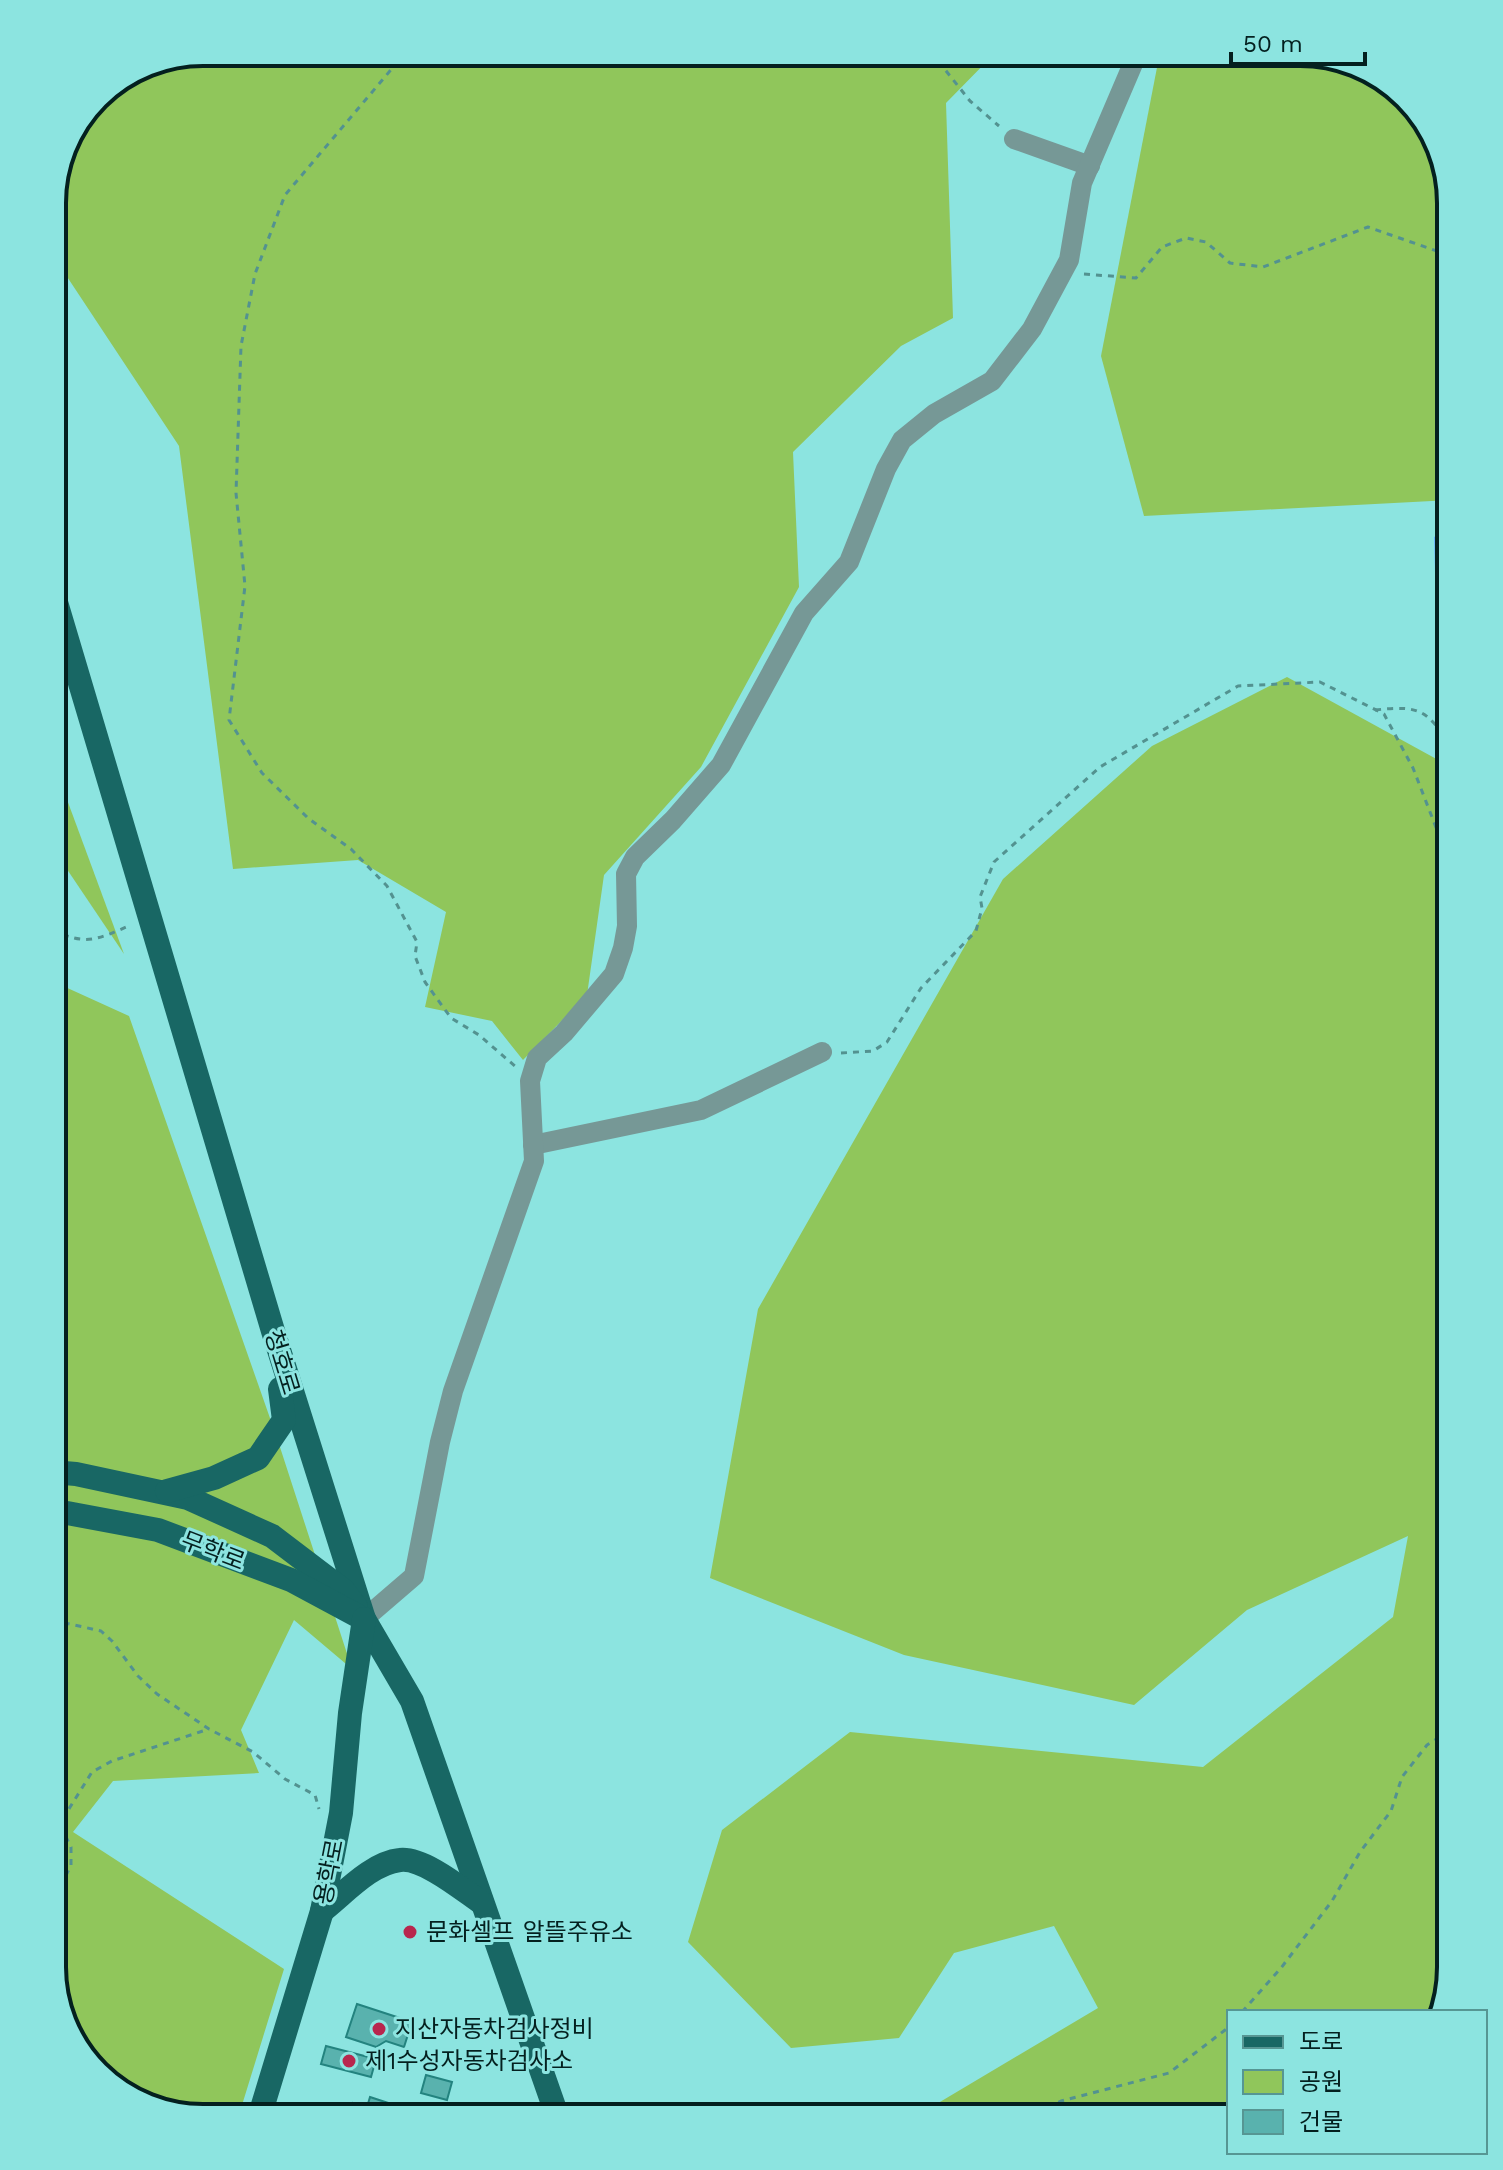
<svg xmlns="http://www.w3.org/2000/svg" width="1503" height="2170" viewBox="0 0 1503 2170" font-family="'Work Sans','Noto Sans KR',sans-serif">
	<rect width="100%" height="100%" fill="#8ce4e0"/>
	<g fill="#90c65b">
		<path d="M203 52H996L946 103 953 318 901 346 793 452 799 587 701 767 604 875 587 995 523 1060 492 1021 425 1007 446 912 358 860 233 869 179 446 52 254V193L67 137 103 90Z"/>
		<path d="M1160 52H1309L1383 77 1431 128 1451 203V500L1144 516 1101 356Z"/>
		<path d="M1287 677 1451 767V1967L1439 2012H1229V2118H913L1098 2008 1054 1926 954 1953 899 2038 791 2048 688 1942 722 1830 850 1732 1203 1767 1393 1617 1408 1536 1247 1610 1134 1705 904 1655 710 1578 758 1309 1003 879 1152 746Z"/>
		<path d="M52 759 124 954 52 847Z"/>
		<path d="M52 981 129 1016 278 1441 352 1669 294 1620 241 1730 259 1773 113 1781 73 1832 284 1969 238 2118H194L120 2093 72 2042 52 1967Z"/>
	</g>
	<path fill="#6ab2fe" d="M1451 528V687L1438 679 1434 537Z"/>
	<g fill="#59b2ae" stroke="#23837f" stroke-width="2">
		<path d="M357 2004 412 2022 404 2047 386 2041 376 2047 346 2037Z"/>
		<path d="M326 2046 376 2059 371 2077 321 2064Z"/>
		<path d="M426 2075 452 2082 447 2100 421 2093Z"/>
		<path d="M370 2097 434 2118H348L353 2103 367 2107Z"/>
	</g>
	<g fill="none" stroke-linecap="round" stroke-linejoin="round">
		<g stroke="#539290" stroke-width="3" stroke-dasharray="6 6" stroke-linecap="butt">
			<path d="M406 52 285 195 255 274 241 346 236 493 245 586 229 720 262 773 309 819 351 849 387 886 417 942 415 956 425 982 451 1018 479 1035 516 1067"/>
			<path d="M931 52 970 101 999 126"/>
			<path d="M1084 274 1136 278 1162 247 1186 238 1206 242 1230 263 1263 267 1368 227 1451 256"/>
			<path d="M1375 710C1421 705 1427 710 1451 747"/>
			<path d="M52 929C85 947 98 939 131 925"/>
			<path d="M841 1053 873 1051 887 1042 921 988 976 931 982 908 980 897 994 862 1100 767 1238 686 1320 682 1384 714 1413 768 1437 830 1451 844"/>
			<path d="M52 1620 101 1631 112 1641 138 1676 157 1694 209 1729 253 1752 285 1779 315 1795 319 1809"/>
			<path d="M52 1895 61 1886 71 1865V1847L63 1831 62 1820 92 1772 112 1761 209 1729"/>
			<path d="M1242 2012 1281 1968 1332 1901 1360 1852 1391 1811 1402 1777 1427 1745 1451 1730"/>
			<path d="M1026 2118 1061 2101 1169 2073 1229 2027"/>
		</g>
		<g stroke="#769896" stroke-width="20">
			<path d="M1014 139 1090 166"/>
			<path d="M533 1145 701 1110 822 1052"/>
			<path d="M364 1619 414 1576 440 1442 453 1391 534 1161 530 1081 537 1058 564 1033 614 974 623 948 627 926 626 874 635 857 673 820 721 765 804 613 849 562 886 469 902 440 934 414 992 381 1032 329 1069 260 1082 183 1138 52"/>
		</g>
		<g stroke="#186764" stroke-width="24">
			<path d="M52 589 273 1331 364 1619 412 1701 558 2118"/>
			<path d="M52 1472 76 1474 188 1498 272 1536 343 1590 356 1607"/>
			<path d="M167 1491 214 1478 258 1458 284 1420 280 1389"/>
			<path d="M52 1514 67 1513 158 1530 291 1580 358 1616"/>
			<path d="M322 1911C344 1894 371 1863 400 1860 423 1857 463 1890 482 1903"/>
			<path d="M259 2118 322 1911 341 1813 350 1713 364 1619"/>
		</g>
	</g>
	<g fill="#b8274e" stroke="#8ce4e0" stroke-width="3">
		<circle cx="410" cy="1932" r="8"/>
		<circle cx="379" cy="2029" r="8"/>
		<circle cx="349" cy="2061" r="8"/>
	</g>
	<g text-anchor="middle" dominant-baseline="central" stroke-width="6" stroke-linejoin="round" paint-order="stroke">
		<g font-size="24" fill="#04201f" stroke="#8ce4e0">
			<text transform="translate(282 1362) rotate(73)">청호로</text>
			<text transform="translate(213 1551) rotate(21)">무학로</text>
			<text transform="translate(329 1872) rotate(-79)">용학로</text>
		</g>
		<g font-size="24" fill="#04201f" stroke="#8ce4e0" text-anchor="start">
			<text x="426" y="1932">문화셀프 알뜰주유소</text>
			<text x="395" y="2029">지산자동차검사정비</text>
			<text x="365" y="2061">제1수성자동차검사소</text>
		</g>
	</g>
	<path d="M0 0H1503V2170H0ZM203 66H1300A137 137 0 0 1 1437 203V1967A137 137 0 0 1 1300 2104H203A137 137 0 0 1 66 1967V203A137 137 0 0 1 203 66Z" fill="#8ce4e0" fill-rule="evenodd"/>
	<path fill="none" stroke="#04201f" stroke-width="4" d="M203 66H1300A137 137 0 0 1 1437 203V1967A137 137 0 0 1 1300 2104H203A137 137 0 0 1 66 1967V203A137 137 0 0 1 203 66Z"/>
	<rect x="1227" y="2010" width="260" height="144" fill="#8ce4e0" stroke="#569693" stroke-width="2"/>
	<rect x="1243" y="2036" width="40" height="12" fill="#186764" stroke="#569693" stroke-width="2"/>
	<text x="1299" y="2050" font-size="24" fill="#04201f">도로</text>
	<rect x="1243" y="2070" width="40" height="24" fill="#90c65b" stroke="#569693" stroke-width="2"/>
	<text x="1299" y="2090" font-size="24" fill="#04201f">공원</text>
	<rect x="1243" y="2110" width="40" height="24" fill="#59b2ae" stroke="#569693" stroke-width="2"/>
	<text x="1299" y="2130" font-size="24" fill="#04201f">건물</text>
	<path d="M1231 52v12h134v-12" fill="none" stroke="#04201f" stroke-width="4"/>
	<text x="1243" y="52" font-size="24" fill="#04201f" stroke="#8ce4e0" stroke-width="6" paint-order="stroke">50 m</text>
</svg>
